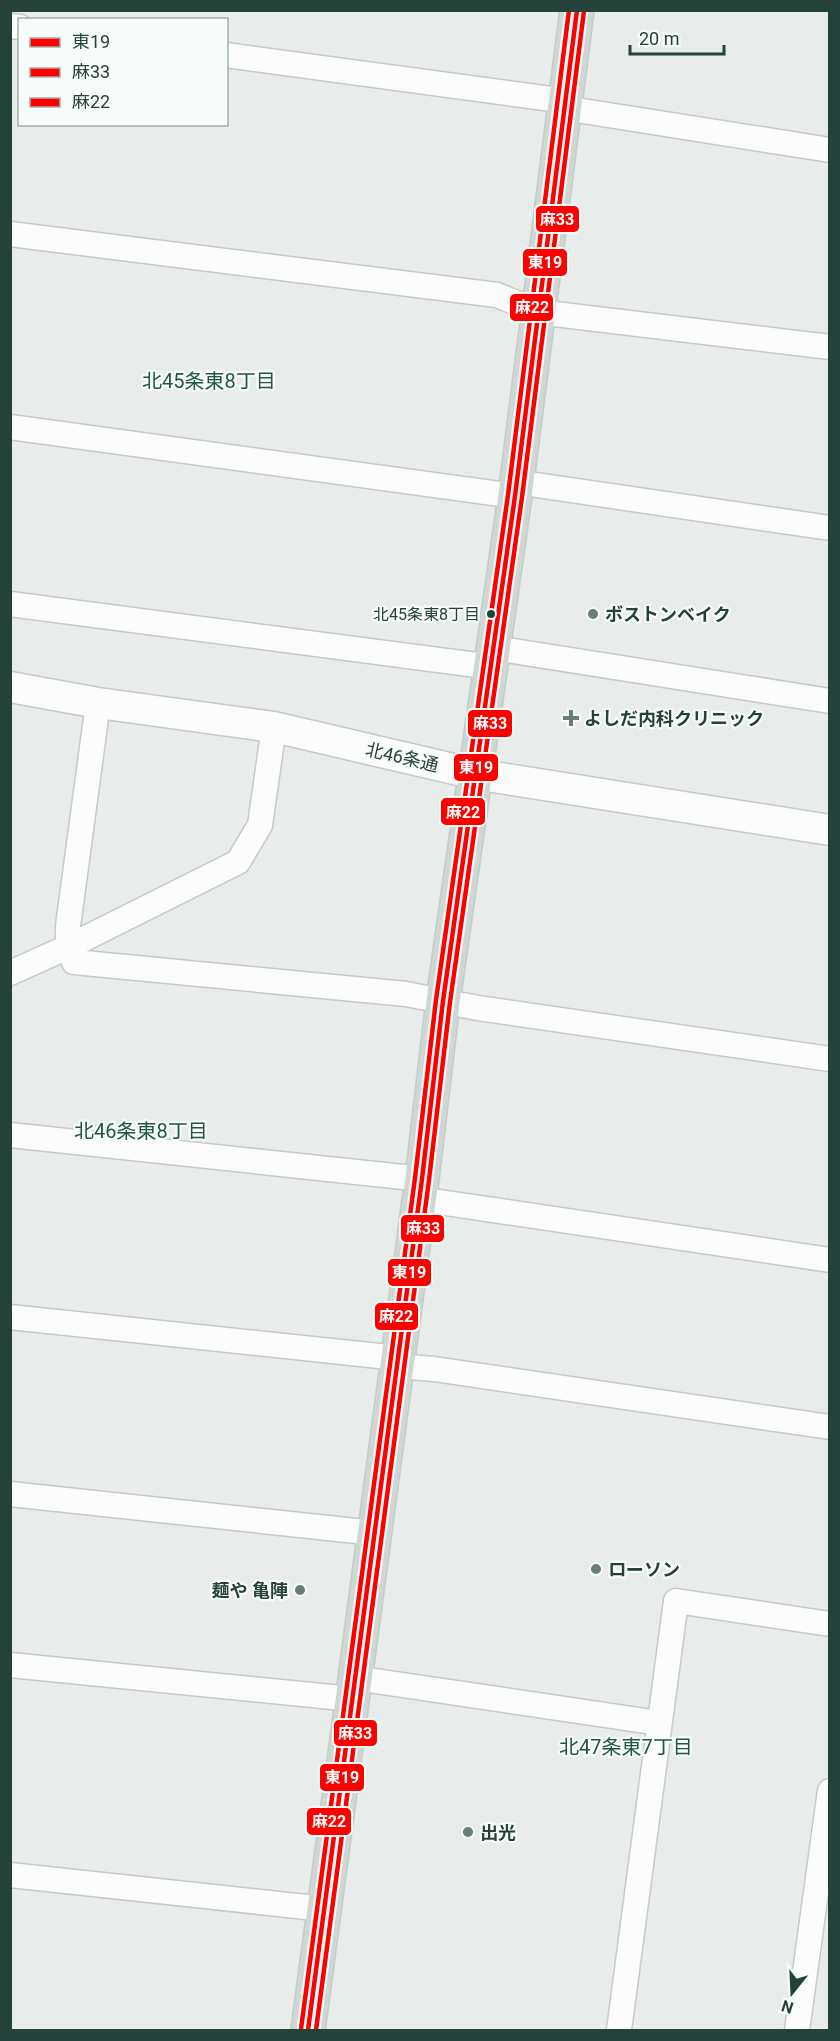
<svg xmlns="http://www.w3.org/2000/svg" width="840" height="2041" viewBox="0 0 840 2041" font-family="Roboto,'Noto Sans JP',sans-serif">
	<rect width="100%" height="100%" fill="#e8edeb"/>
	<g fill="none" stroke-linecap="round" stroke-linejoin="round">
		<g stroke="#c5cac8" stroke-width="27">
			<g id="minor">
				<path d="M10 26 20 27"/>
				<path d="M226 55 566 101"/>
				<path d="M564 108 830 150"/>
				<path d="M10 234 497 295 538 312 830 347"/>
				<path d="M10 427 515 496"/>
				<path d="M516 482 830 528"/>
				<path d="M10 604 492 667"/>
				<path d="M494 648 830 701"/>
				<path d="M98 703 68 926V947L74 962 406 994 478 1008 830 1059"/>
				<path d="M10 973 68 947 238 862 260 825 274 727"/>
				<path d="M10 1135 422 1179"/>
				<path d="M419 1199 830 1260"/>
				<path d="M10 1317 398 1358"/>
				<path d="M396 1366 434 1369 830 1427"/>
				<path d="M10 1494 375 1533"/>
				<path d="M10 1665 352 1699"/>
				<path d="M355 1678 659 1723"/>
				<path d="M10 1875 325 1909"/>
				<path d="M619 2030 676 1601 830 1624"/>
				<path d="M797 2030 830 1791"/>
			</g>
		</g>
		<g stroke="#c5cac8" stroke-width="33">
			<path id="tertiary" d="M10 687 98 703 274 727 475 774 830 830"/>
		</g>
		<g stroke="#c3ccc9" stroke-width="36">
			<path id="primary" d="M308 2030 422 1179 443 1001 515 496 577 10"/>
		</g>
		<use href="#minor" stroke="#fcfcfc" stroke-width="24"/>
		<use href="#tertiary" stroke="#fcfcfc" stroke-width="30"/>
		<use href="#primary" stroke="#cfd7d5" stroke-width="33"/>
		<g stroke="#f7fbf9" stroke-width="9">
			<path id="bus-1" d="M308 2030 422 1179 443 1001 515 496 577 10"/>
		</g>
		<g stroke="#f7fbf9" stroke-width="9">
			<path id="bus-2" d="M316 2030 429 1180 450 1002 522 497 584 11"/>
		</g>
		<g stroke="#f7fbf9" stroke-width="9">
			<path id="bus-3" d="M301 2029 415 1178 436 1000 508 495 569 10"/>
		</g>
		<use href="#bus-1" stroke="#f00" stroke-width="4.5"/>
		<use href="#bus-2" stroke="#f00" stroke-width="4.5"/>
		<use href="#bus-3" stroke="#f00" stroke-width="4.5"/>
	</g>
	<circle fill="#24423a" stroke="#f7fbf9" stroke-width="2" cx="491" cy="614" r="5"/>
	<g fill="#697e78" stroke="#f7fbf9" stroke-width="2">
		<circle cx="593" cy="614" r="6"/>
		<path d="M568 709h6v6h6v6h-6v6h-6v-6h-6v-6h6z"/>
		<circle cx="596" cy="1569" r="6"/>
		<circle cx="300" cy="1590" r="6"/>
		<circle cx="468" cy="1832" r="6"/>
	</g>
	<g text-anchor="middle" dominant-baseline="central" stroke-width="4.5" stroke-linejoin="round" paint-order="stroke">
		<g font-size="16" fill="#24423a" stroke="#f7fbf9" text-anchor="end">
			<text x="480" y="614">北45条東8丁目</text>
		</g>
		<g font-size="18" font-weight="bold" fill="#24423a" stroke="#f7fbf9" text-anchor="start">
			<text x="605" y="614">ボストンベイク</text>
			<text x="584" y="718">よしだ内科クリニック</text>
			<text x="608" y="1569">ローソン</text>
			<text x="288" y="1590" text-anchor="end">麺や 亀陣</text>
			<text x="480" y="1832">出光</text>
		</g>
		<g font-size="18" fill="#24423a" stroke="#f7fbf9">
			<text transform="translate(402 757) rotate(13)">北46条通</text>
		</g>
		<g font-size="20" fill="#1f5548" stroke="#f7fbf9">
			<text x="209" y="381">北45条東8丁目</text>
			<text x="141" y="1131">北46条東8丁目</text>
			<text x="626" y="1747">北47条東7丁目</text>
		</g>
	</g>
	<g stroke="#f7fbf9" stroke-width="2">
		<rect x="535" y="205" width="45" height="28" rx="6" fill="#f00"/>
		<rect x="522" y="248" width="46" height="29" rx="6" fill="#f00"/>
		<rect x="509" y="293" width="45" height="29" rx="6" fill="#f00"/>
		<rect x="467" y="709" width="46" height="29" rx="6" fill="#f00"/>
		<rect x="453" y="753" width="46" height="29" rx="6" fill="#f00"/>
		<rect x="440" y="797" width="46" height="29" rx="6" fill="#f00"/>
		<rect x="400" y="1214" width="45" height="29" rx="6" fill="#f00"/>
		<rect x="387" y="1258" width="45" height="29" rx="6" fill="#f00"/>
		<rect x="374" y="1302" width="45" height="29" rx="6" fill="#f00"/>
		<rect x="333" y="1719" width="45" height="28" rx="6" fill="#f00"/>
		<rect x="319" y="1763" width="46" height="29" rx="6" fill="#f00"/>
		<rect x="306" y="1807" width="46" height="29" rx="6" fill="#f00"/>
	</g>
	<g font-size="16" text-anchor="middle" font-weight="bold" fill="#fff">
		<text x="557" y="225">麻33</text>
		<text x="545" y="268">東19</text>
		<text x="532" y="313">麻22</text>
		<text x="490" y="729">麻33</text>
		<text x="476" y="773">東19</text>
		<text x="463" y="818">麻22</text>
		<text x="423" y="1234">麻33</text>
		<text x="409" y="1278">東19</text>
		<text x="396" y="1322">麻22</text>
		<text x="355" y="1739">麻33</text>
		<text x="342" y="1783">東19</text>
		<text x="329" y="1827">麻22</text>
	</g>
	<rect width="840" height="2041" fill="none" stroke="#24423a" stroke-width="24"/>
	<rect x="18" y="18" width="210" height="108" fill="#f7fbf9" stroke="#a3b1ad" stroke-width="1.5"/>
	<rect x="30" y="38" width="30" height="9" fill="#ff0000" stroke="#a3b1ad" stroke-width="1.5"/>
	<text x="72" y="48" font-size="18" fill="#24423a">東19</text>
	<rect x="30" y="68" width="30" height="9" fill="#ff0000" stroke="#a3b1ad" stroke-width="1.5"/>
	<text x="72" y="78" font-size="18" fill="#24423a">麻33</text>
	<rect x="30" y="98" width="30" height="9" fill="#ff0000" stroke="#a3b1ad" stroke-width="1.5"/>
	<text x="72" y="108" font-size="18" fill="#24423a">麻22</text>
	<g transform="translate(792 1993) rotate(198)" stroke="#f7fbf9" stroke-width="4.5" paint-order="stroke">
	<path d="M0-4.5L10 22L0 15L-10 22Z" fill="#24423a"/>
	<text y="-9" font-size="16" font-weight="bold" text-anchor="middle" fill="#24423a">N</text>
	</g>
	<path d="M630 45v9h94v-9" fill="none" stroke="#24423a" stroke-width="3"/>
	<text x="639" y="45" font-size="18" fill="#24423a" stroke="#f7fbf9" stroke-width="4.5" paint-order="stroke">20 m</text>
</svg>
